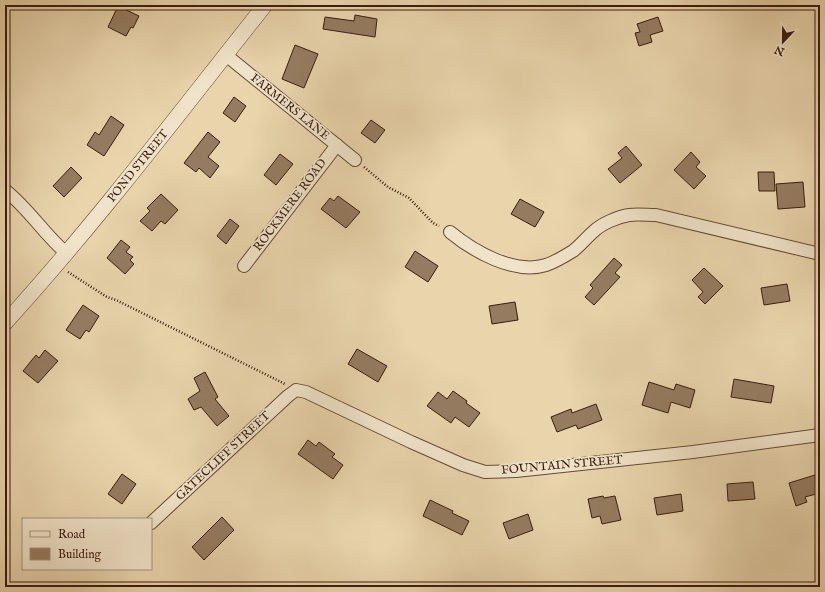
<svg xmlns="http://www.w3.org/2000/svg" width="825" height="592" viewBox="0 0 825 592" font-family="'IM FELL English',serif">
	<rect width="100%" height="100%" fill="#e9d4ac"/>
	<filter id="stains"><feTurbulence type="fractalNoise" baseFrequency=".005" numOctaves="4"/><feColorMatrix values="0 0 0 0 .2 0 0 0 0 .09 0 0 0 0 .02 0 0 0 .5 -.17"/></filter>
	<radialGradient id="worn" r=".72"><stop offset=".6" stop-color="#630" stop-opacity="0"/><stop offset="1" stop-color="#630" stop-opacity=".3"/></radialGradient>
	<g fill="#957c61" stroke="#3a1c0f">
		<path d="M118 6 139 16 133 28 131 27 126 36 108 27Z"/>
		<path d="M355 15 377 19 375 37 323 29 325 17 354 21Z"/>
		<path d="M658 17 663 31 650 35 652 42 639 46 635 33 640 32 637 24Z"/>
		<path d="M295 45 318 54 304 88 282 79Z"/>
		<path d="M234 97 246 106 235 122 223 113Z"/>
		<path d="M111 116 124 125 104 156 87 145 95 132 99 135Z"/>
		<path d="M371 120 385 130 375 143 361 133Z"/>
		<path d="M208 132 220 142 208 157 219 166 210 178 199 168 196 172 184 163Z"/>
		<path d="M626 146 642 165 620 183 608 169 622 158 618 153Z"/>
		<path d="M691 152 700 162 696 167 706 176 694 189 674 170Z"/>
		<path d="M280 154 293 164 276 185 264 175Z"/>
		<path d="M71 167 82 178 64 197 53 186Z"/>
		<path d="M758 172H774L775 191H759Z"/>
		<path d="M803 182 805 207 778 209 776 184Z"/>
		<path d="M161 194 178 210 165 224 161 221 152 231 140 221 150 211 147 208Z"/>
		<path d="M338 196 360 212 346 228 321 209 330 198 334 201Z"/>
		<path d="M520 199 544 212 535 227 511 214Z"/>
		<path d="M230 219 239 226 226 244 217 236Z"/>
		<path d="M121 240 130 247 126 252 133 257 130 260 134 264 125 274 107 258Z"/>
		<path d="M415 251 438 266 428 282 405 267Z"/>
		<path d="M614 258 622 265 615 273 620 277 594 305 585 297 593 288 590 285Z"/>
		<path d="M704 268 723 286 705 304 698 297 703 292 692 280Z"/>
		<path d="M787 284 790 301 764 305 761 288Z"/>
		<path d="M515 302 518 320 492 324 489 306Z"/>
		<path d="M83 305 99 316 89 332 86 330 80 339 66 330Z"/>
		<path d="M357 349 387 366 378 382 348 364Z"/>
		<path d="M45 350 58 361 38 383 23 371 36 355 39 358Z"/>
		<path d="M205 372 218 397 215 399 229 416 217 426 201 407 194 410 188 399 200 391 194 378Z"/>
		<path d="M734 379 774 386 771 403 731 397Z"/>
		<path d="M649 382 674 390 676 384 695 390 690 408 671 402 668 413 642 405Z"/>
		<path d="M453 391 467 401 466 403 480 413 469 427 455 417 451 423 427 406 438 392 447 399Z"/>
		<path d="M596 404 602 420 578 429 576 425 557 432 551 417 571 409 572 413Z"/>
		<path d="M308 440 316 446 319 442 335 454 332 457 343 465 333 479 298 454Z"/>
		<path d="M122 474 136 484 122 504 108 494Z"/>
		<path d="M815 475 820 493 805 497 807 502 796 506 789 483Z"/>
		<path d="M753 482 755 499 728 501 727 484Z"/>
		<path d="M681 494 683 511 657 515 654 498Z"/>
		<path d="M603 496 604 498 615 496 621 520 602 524 600 516 592 518 588 499Z"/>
		<path d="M430 500 453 511 452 513 469 521 462 535 423 516Z"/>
		<path d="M528 514 533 530 509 539 503 523Z"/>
		<path d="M222 517 234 530 204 560 192 547Z"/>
	</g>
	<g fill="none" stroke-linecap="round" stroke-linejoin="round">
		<g stroke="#664a36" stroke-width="14">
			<g id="minor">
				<path d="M226 55 355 160"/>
				<path d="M5 190C28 208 44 234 66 253"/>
				<path d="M450 232C473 251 514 275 546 265 555 262 565 256 573 251 580 246 586 238 593 232 601 224 617 217 629 215 637 214 647 215 656 215L820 254"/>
				<path d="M244 266 337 145"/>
				<path d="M151 523 288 396 296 390 306 392 411 442 463 465 485 472 516 471 693 452 820 435"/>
			</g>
		</g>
		<g stroke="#664a36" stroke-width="16">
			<path id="tertiary" d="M5 323C97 222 180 112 265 5"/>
		</g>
		<g stroke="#3a1c0f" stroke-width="2.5" stroke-dasharray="1 2" stroke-linecap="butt">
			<path d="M364 167 388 187 409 198 433 223 439 226"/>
			<path d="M68 272 107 297 116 300 285 384"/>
		</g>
		<use href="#minor" stroke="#f1e3c9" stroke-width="12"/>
		<use href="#tertiary" stroke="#f1e3c9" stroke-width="15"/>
	</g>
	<g text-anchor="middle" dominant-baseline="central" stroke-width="3.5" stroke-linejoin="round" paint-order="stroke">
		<g font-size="12" fill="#3a1c0f" stroke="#f1e3c9">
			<text transform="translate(290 107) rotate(39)">FARMERS LANE</text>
			<text transform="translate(138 166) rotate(-51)">POND STREET</text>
			<text transform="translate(290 205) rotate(-53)">ROCKMERE ROAD</text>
			<text transform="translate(223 456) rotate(-43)">GATECLIFF STREET</text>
			<text transform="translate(562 465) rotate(-5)">FOUNTAIN STREET</text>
		</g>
	</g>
	<rect width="825" height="592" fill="none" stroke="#e9d4ac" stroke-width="20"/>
	<rect x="6" y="6" width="813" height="580" fill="none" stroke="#3a1c0f" stroke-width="2"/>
	<rect x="10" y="10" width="805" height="572" fill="none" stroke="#3a1c0f"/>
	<rect x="22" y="518" width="130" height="52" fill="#f1e3c9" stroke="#a8937f"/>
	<rect x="30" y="531" width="20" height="6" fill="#f1e3c9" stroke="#a8937f"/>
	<text x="58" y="538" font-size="12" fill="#3a1c0f">Road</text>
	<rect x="30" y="548" width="20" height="12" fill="#957c61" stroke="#a8937f"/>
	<text x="58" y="558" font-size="12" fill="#3a1c0f">Building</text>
	<g transform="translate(783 42) rotate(202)" stroke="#f1e3c9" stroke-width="3" paint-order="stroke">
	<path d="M0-3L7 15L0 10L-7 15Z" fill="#3a1c0f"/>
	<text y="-6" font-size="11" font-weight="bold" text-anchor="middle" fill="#3a1c0f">N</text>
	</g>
	<rect width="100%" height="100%" filter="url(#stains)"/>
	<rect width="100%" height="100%" fill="url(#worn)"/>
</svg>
